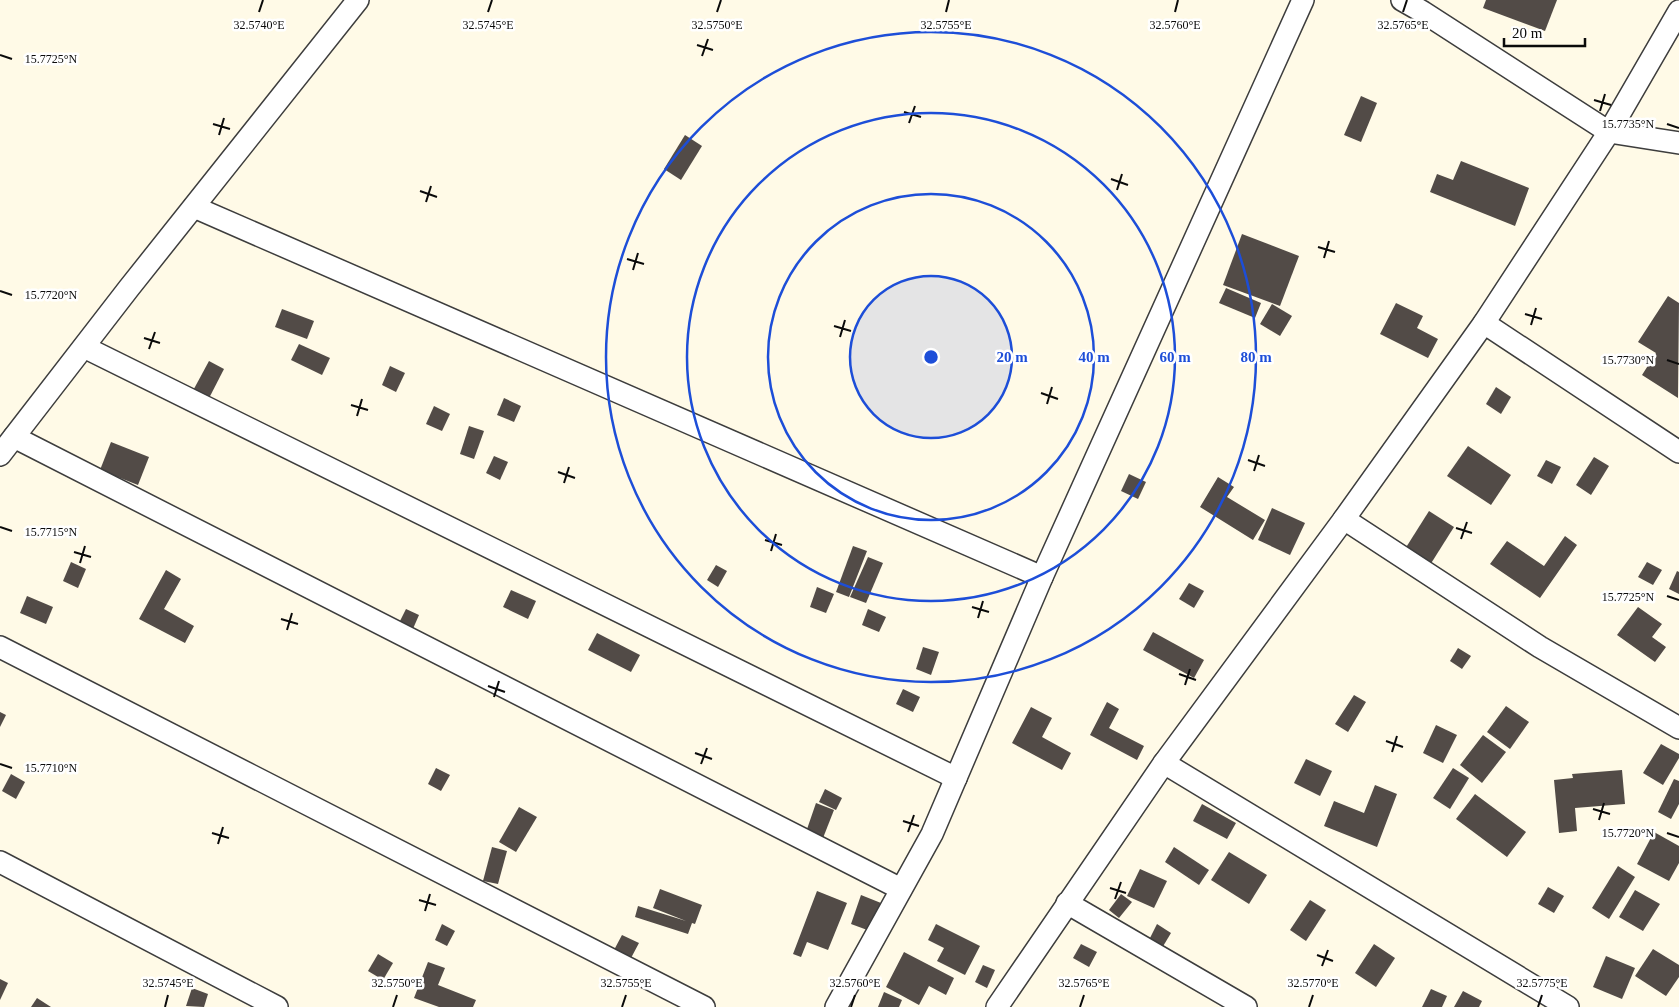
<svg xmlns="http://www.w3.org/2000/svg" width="1679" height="1007" viewBox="0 0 1679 1007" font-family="'Times New Roman',serif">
	<rect width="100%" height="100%" fill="#fffae7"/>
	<g fill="#524b47">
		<path d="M1486 0H1557L1545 31 1483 8Z"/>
		<path d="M1361 96 1377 103 1361 142 1344 135Z"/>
		<path d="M685 135 702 146 681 180 664 169Z"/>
		<path d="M1461 161 1529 188 1515 226 1430 192 1437 174 1453 180Z"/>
		<path d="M1242 234 1299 256 1280 306 1223 285Z"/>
		<path d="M1226 288 1261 303 1255 318 1219 303Z"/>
		<path d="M1668 296 1679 303 1678 398 1642 375 1656 353 1638 342Z"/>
		<path d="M1396 303 1423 316 1417 328 1438 339 1428 358 1380 334Z"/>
		<path d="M1272 304 1292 316 1280 336 1260 324Z"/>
		<path d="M282 309 314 321 307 339 275 327Z"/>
		<path d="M299 344 330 358 322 375 291 360Z"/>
		<path d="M209 361 224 369 205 406 189 398Z"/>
		<path d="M390 366 405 373 396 392 382 385Z"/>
		<path d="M1496 387 1511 397 1501 414 1486 404Z"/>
		<path d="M504 398 521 406 514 422 497 415Z"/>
		<path d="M434 406 450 414 442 431 426 424Z"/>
		<path d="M469 426 484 431 474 459 460 454Z"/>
		<path d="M111 442 149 457 138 485 100 470Z"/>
		<path d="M1468 446 1511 475 1491 505 1447 476Z"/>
		<path d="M494 456 508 462 500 480 486 473Z"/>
		<path d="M1594 457 1609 466 1591 495 1576 485Z"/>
		<path d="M1546 460 1561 467 1552 484 1537 476Z"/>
		<path d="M1129 474 1146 482 1138 499 1121 491Z"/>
		<path d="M1218 477 1234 487 1227 497 1265 520 1253 540 1200 507Z"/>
		<path d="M1272 508 1305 523 1290 555 1258 540Z"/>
		<path d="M1429 511 1454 527 1430 565 1405 549Z"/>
		<path d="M1565 536 1577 545 1540 598 1490 564 1507 541 1544 566Z"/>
		<path d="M853 546 867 551 849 597 836 592Z"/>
		<path d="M868 557 883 563 866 603 850 597Z"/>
		<path d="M71 562 86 569 78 588 63 581Z"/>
		<path d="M1647 562 1662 570 1653 585 1638 577Z"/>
		<path d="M716 565 727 571 718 587 707 580Z"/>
		<path d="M166 570 181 579 164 609 194 626 185 643 139 619Z"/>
		<path d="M1677 571 1679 572V594L1669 589Z"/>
		<path d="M1189 583 1204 591 1194 608 1179 599Z"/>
		<path d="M817 587 834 594 826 613 810 607Z"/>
		<path d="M511 590 536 601 528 619 503 607Z"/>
		<path d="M27 596 53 607 46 624 20 613Z"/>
		<path d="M1638 607 1662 624 1652 637 1666 647 1655 662 1617 635Z"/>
		<path d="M406 609 419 615 412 631 398 625Z"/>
		<path d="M868 609 886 617 879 632 862 625Z"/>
		<path d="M1153 632 1204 660 1194 678 1143 650Z"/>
		<path d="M597 633 640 655 631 672 588 650Z"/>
		<path d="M923 647 939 652 931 675 916 669Z"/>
		<path d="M1458 648 1471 656 1462 669 1450 661Z"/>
		<path d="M903 689 920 697 913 712 896 704Z"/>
		<path d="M1354 695 1366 702 1348 732 1335 724Z"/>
		<path d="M1107 702 1119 709 1109 728 1144 746 1137 760 1090 735Z"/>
		<path d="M1506 706 1529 722 1510 749 1487 732Z"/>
		<path d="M1031 707 1052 718 1042 737 1071 753 1062 770 1012 743Z"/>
		<path d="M0 712 6 715 0 727Z"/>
		<path d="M1436 725 1457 735 1443 763 1423 753Z"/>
		<path d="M1483 735 1506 752 1482 783 1460 765Z"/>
		<path d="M1661 744 1679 754V758L1663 785 1643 773Z"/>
		<path d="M1306 759 1332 771 1320 796 1294 783Z"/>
		<path d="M436 768 450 775 441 791 428 784Z"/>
		<path d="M1453 768 1469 778 1450 809 1433 798Z"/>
		<path d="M1622 770 1625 804 1575 808 1577 831 1559 833 1554 780 1573 778 1572 774Z"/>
		<path d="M11 774 25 782 16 799 2 791Z"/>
		<path d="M1674 779 1679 781V804L1671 819 1658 812Z"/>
		<path d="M1375 785 1397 794 1377 847 1324 826 1334 801 1364 813Z"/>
		<path d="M825 789 842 798 836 810 819 802Z"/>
		<path d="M1475 794 1526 832 1507 857 1456 819Z"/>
		<path d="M816 803 834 810 823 838 806 832Z"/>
		<path d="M1202 804 1236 823 1227 839 1193 821Z"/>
		<path d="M519 807 537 817 516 852 499 842Z"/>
		<path d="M1654 832 1679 846V863L1669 881 1637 864Z"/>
		<path d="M492 847 507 851 498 884 483 881Z"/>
		<path d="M1174 847 1209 870 1199 885 1165 862Z"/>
		<path d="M1229 852 1267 875 1249 904 1211 880Z"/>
		<path d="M1618 866 1635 877 1609 919 1592 908Z"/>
		<path d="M1140 869 1167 881 1154 908 1127 896Z"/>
		<path d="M1548 887 1564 896 1554 913 1538 904Z"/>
		<path d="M660 889 702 905 695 924 692 923 688 934 635 917 638 906 686 921 653 908Z"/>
		<path d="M1635 890 1660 904 1643 931 1619 917Z"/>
		<path d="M817 891 847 903 828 950 807 942 801 957 793 954Z"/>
		<path d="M1121 894 1132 902 1119 918 1109 910Z"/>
		<path d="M861 895 881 903 870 931 851 924Z"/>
		<path d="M1310 900 1326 910 1306 941 1290 930Z"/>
		<path d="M442 924 455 931 447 946 435 940Z"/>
		<path d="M936 924 980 946 965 975 937 961 944 948 928 940Z"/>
		<path d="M1157 924 1171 933 1162 948 1149 940Z"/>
		<path d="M622 935 639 943 631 958 614 950Z"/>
		<path d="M1081 944 1097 952 1089 967 1073 958Z"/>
		<path d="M1374 944 1395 958 1376 987 1355 973Z"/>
		<path d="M1653 949 1679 965V977L1666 996 1635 976Z"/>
		<path d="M904 952 954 978 946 995 929 986 919 1005 886 987Z"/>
		<path d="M378 954 393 963 383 980 368 971Z"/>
		<path d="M1606 956 1635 968 1622 999 1593 987Z"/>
		<path d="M428 962 445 968 438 985 476 1000 473 1007H439L414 998Z"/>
		<path d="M983 965 995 970 987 988 975 982Z"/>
		<path d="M0 979 8 983 0 1000Z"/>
		<path d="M192 988 208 994 204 1007 186 1006Z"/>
		<path d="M1431 989 1447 996 1442 1007H1422Z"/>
		<path d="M1463 991 1482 1001 1479 1007H1454Z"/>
		<path d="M884 992 902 1000 899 1007H878Z"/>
		<path d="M37 998 51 1007H31Z"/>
	</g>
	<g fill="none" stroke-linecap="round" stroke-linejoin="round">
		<g stroke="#3d3d3d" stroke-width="24">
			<g id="minor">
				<path d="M1402 0 1423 12 1609 132 1679 143"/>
				<path d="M194 207 1042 577"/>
				<path d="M1484 323 1679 452"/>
				<path d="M84 347 956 778"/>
				<path d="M14 437 901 889"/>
				<path d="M0 455 129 288 358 0"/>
				<path d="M1344 519 1540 647 1679 728"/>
				<path d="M0 647 704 1007"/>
				<path d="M1164 763 1568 1007"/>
				<path d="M0 862 277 1007"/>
				<path d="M1067 903 1246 1007"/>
				<path d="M836 1007 932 834 1042 577 1303 0"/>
				<path d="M997 1007 1164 763 1344 519 1484 323 1609 132 1679 11"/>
			</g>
		</g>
		<use href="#minor" stroke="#fff" stroke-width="21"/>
	</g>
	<path fill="none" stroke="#0a0a0a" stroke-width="2" d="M259 12 263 0M488 12 492 0M717 12 721 0M946 12 949 0M1175 12 1178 0M1403 12 1407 0M697 45 713 50M0 55 12 59M702 56 708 39M1594 100 1611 105M1600 111 1605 94M904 112 921 117M909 123 915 106M213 124 230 129M1667 124 1679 128M219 135 224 118M1111 179 1128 185M1117 190 1122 174M420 191 437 197M426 202 431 186M1318 247 1335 252M1324 258 1329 241M627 259 644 264M633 270 638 253M0 291 12 295M1525 314 1542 319M1531 325 1536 308M834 326 851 331M840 337 845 320M144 338 160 343M149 349 155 332M1667 360 1679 364M1041 393 1058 399M1047 404 1052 387M351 405 368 410M357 416 362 399M1248 460 1265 466M1254 471 1259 455M558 472 575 478M564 483 569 467M0 527 12 531M1456 528 1472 533M1461 539 1467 522M765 540 782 545M771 551 776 534M74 552 91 557M80 563 85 546M1667 596 1679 600M972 607 989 612M978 618 983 601M281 619 298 624M287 630 292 613M1179 674 1196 680M1185 685 1190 669M488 686 505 692M494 697 499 681M1386 741 1403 747M1392 752 1397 736M695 753 712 759M0 764 12 768M701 764 707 748M1593 809 1610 814M1599 820 1604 803M903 821 919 826M908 832 914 815M212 833 229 838M1667 833 1679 837M218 844 223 827M1110 888 1126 893M1115 899 1121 882M419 900 436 905M425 911 430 894M1317 955 1333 961M1322 966 1328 950M165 1007 168 995M393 1007 397 995M622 1007 626 995M851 1007 855 995M1080 1007 1084 995M1309 1007 1313 995M1538 1007 1542 995"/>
	<circle cx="931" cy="357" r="81" fill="#1d4ed8" fill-opacity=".12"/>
	<g fill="none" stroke="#1d4ed8" stroke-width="2.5">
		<circle cx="931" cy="357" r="81"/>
		<circle cx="931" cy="357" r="163"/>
		<circle cx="931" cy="357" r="244"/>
		<circle cx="931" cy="357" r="325"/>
	</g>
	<g font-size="12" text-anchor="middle" fill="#0a0a0a" stroke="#fff" stroke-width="5" stroke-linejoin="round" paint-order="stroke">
		<text x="259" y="29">32.5740°E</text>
		<text x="488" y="29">32.5745°E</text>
		<text x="717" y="29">32.5750°E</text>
		<text x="946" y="29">32.5755°E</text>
		<text x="1175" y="29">32.5760°E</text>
		<text x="1403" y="29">32.5765°E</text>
		<text x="51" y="63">15.7725°N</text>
		<text x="1628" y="128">15.7735°N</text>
		<text x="51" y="299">15.7720°N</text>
		<text x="1628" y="364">15.7730°N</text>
		<text x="51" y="536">15.7715°N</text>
		<text x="1628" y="601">15.7725°N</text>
		<text x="51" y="772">15.7710°N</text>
		<text x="1628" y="837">15.7720°N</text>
		<text x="626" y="987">32.5755°E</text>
		<text x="855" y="987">32.5760°E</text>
		<text x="1313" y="987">32.5770°E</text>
		<text x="168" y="987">32.5745°E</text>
		<text x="397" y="987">32.5750°E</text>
		<text x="1084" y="987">32.5765°E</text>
		<text x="1542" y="987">32.5775°E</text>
	</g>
	<circle cx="931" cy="357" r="8" fill="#1d4ed8" stroke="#fff" stroke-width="2.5"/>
	<g font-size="15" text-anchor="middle" font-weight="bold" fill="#1d4ed8" stroke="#fff" stroke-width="5" stroke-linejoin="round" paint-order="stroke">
		<text x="1012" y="362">20 m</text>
		<text x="1094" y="362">40 m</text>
		<text x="1175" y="362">60 m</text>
		<text x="1256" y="362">80 m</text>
	</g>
	<path d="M1504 38v8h81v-8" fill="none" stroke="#0a0a0a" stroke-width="2.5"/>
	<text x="1512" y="38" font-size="15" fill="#0a0a0a" stroke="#ffffff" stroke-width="4" paint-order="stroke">20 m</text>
</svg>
